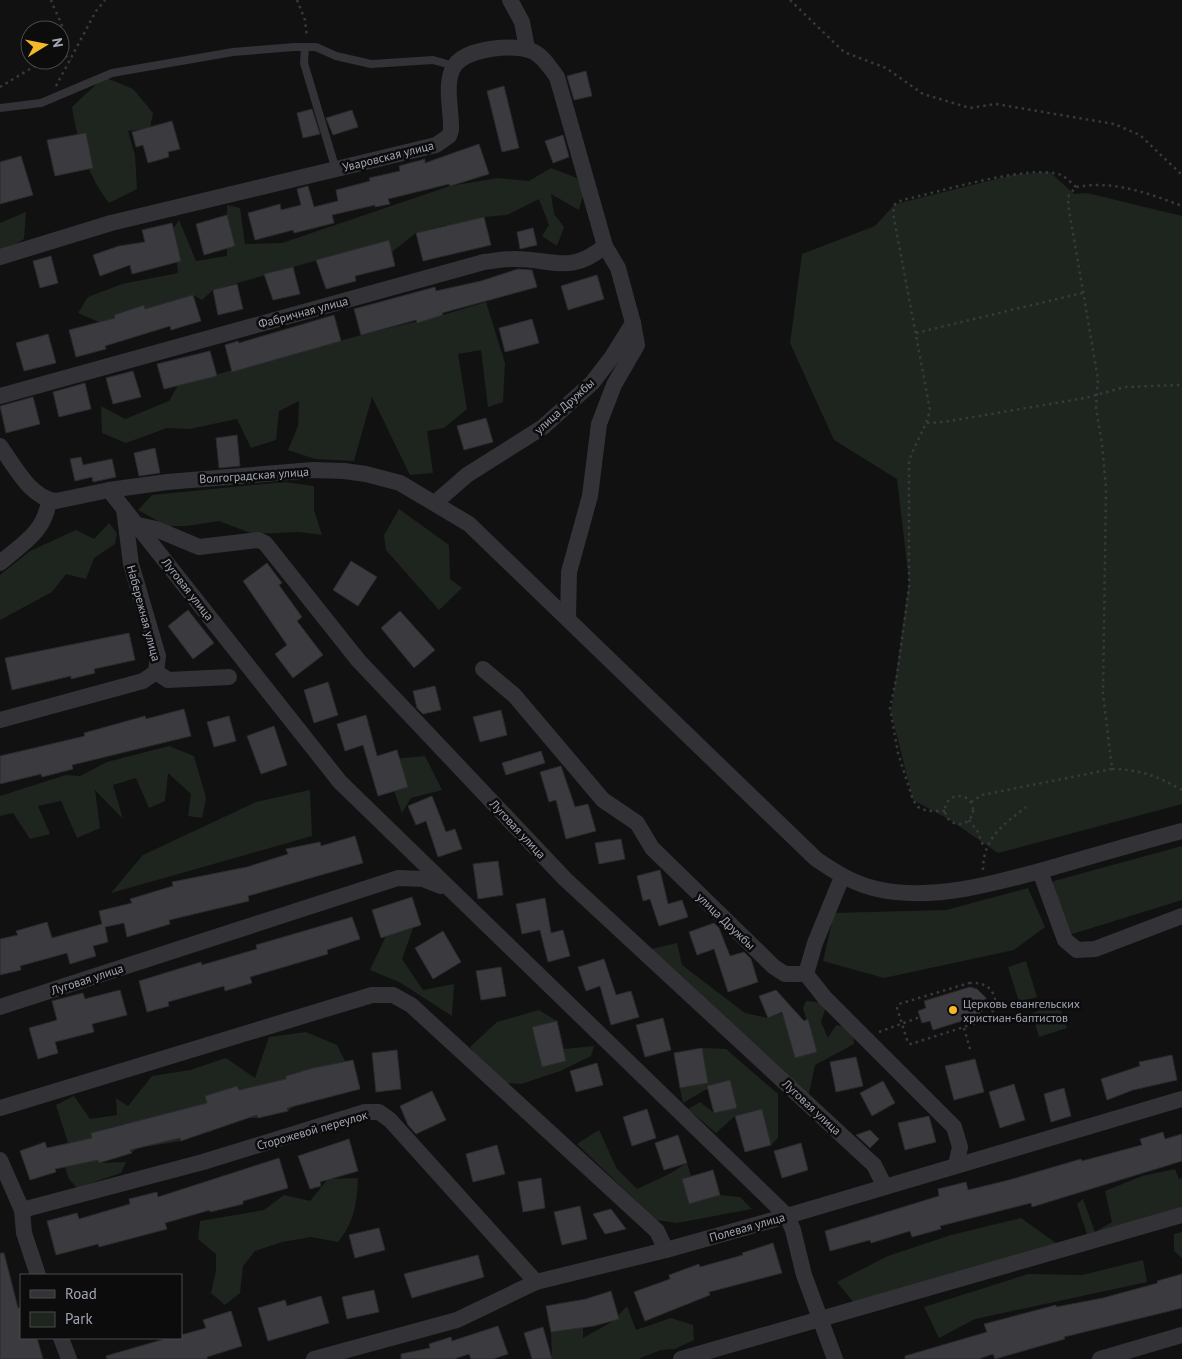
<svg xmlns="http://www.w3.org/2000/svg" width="1182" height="1359" viewBox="0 0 1182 1359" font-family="'PT Sans',sans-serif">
	<rect width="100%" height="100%" fill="#111112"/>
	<g fill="#1d251e">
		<path d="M104 77 133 89 153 113 150 128 128 131 135 155 137 189 109 203C87 174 78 143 72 107Z"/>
		<path d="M551 168 577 178 584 192 579 210 551 194 554 214 564 227 557 246 542 236 549 225 539 199 507 215 484 217 448 232 446 225 416 233 392 252 388 240 213 290 202 300 193 295 150 324 144 305 114 315 118 328 107 334 99 322 78 313 88 297 122 284 178 273 173 229 179 220 196 261 227 256V205L240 208 245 244 282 243 450 186 498 178 529 181Z"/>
		<path d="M1050 172 1074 194 1087 193 1182 216V804L998 853 950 820 913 800 891 712 909 581 897 479 834 440 790 343 802 254 875 226 895 204 1013 175Z"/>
		<path d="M26 212 24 239 0 254V223Z"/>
		<path d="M486 302 505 363 503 402 488 407 481 350 458 354 467 409 444 428 427 431 433 473 410 475 372 397 354 461 315 459 288 450 298 426 299 401 279 411 276 440 251 448 237 419 189 429 167 428 126 443 102 433 101 406 125 419 169 401 178 385 376 331 436 317Z"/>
		<path d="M284 482 314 486V510L322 535 299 532 253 534 219 521 187 526H167L138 510 152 495Z"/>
		<path d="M399 509 449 545 450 579 462 588 439 610 386 550 384 535Z"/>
		<path d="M109 523 117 533 115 544 94 558 86 579 66 574 52 592 0 620V575L30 551 76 530 94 539Z"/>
		<path d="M169 746 194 756 206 798 202 818 188 816 191 794 168 773 165 801 149 808 136 778 113 785 123 819 95 790 100 828 77 838 61 801 38 806 50 834 30 839 13 813 0 816V796L66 775 80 776 107 762Z"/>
		<path d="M425 756 442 790 411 798 402 813 394 791 408 787 394 759Z"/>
		<path d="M310 790 312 836 111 893 143 855 256 802Z"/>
		<path d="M1182 846V900L1069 935 1047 891 1054 881Z"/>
		<path d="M1028 888 1045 927 1014 950 884 978 823 961 834 913 946 910Z"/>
		<path d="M413 928 402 959 423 990 454 984 452 1016 399 982 370 970 386 936Z"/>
		<path d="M677 943 682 965 745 1013 768 1018 793 1009 795 1016 786 1026 795 1058 817 1052 803 1008 806 1001 827 1003 821 1022 828 1038 836 1025 853 1029 854 1044 815 1065 807 1103 651 949Z"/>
		<path d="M1026 961 1037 997 1019 1002 1008 967Z"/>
		<path d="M1059 1004 1067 1028 1039 1037 1032 1013Z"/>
		<path d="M539 1010 557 1021 532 1027 542 1067 566 1061 564 1049 594 1046 591 1056 560 1071 521 1084 495 1082 470 1047 497 1022Z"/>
		<path d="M306 1032 337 1045 345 1061 286 1076 294 1106 288 1111 281 1081 251 1088 258 1118H248L237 1086 205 1096 215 1128 209 1133 201 1105 181 1141 138 1148 131 1153 123 1124 91 1133 99 1163 126 1162 121 1173 77 1188 69 1179 65 1167 84 1163 80 1141 68 1143 56 1105 74 1096 90 1119 117 1115 116 1098 128 1106 152 1076 190 1070 226 1058 255 1078 269 1037Z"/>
		<path d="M702 1048 726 1049 778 1094V1138L771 1145 762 1109 735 1116 716 1133 688 1109 700 1102 714 1113 737 1108 717 1083 683 1103 680 1088 708 1083Z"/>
		<path d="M599 1130 617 1169 637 1189 669 1174 687 1163 691 1176 682 1179 689 1204 720 1195 740 1197 752 1209 677 1223 656 1220 577 1144Z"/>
		<path d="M1175 1169 1179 1179 1182 1178V1209L858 1308 837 1282 888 1256 951 1235 1021 1218 1056 1243 1087 1234 1077 1204 1083 1199 1095 1232 1112 1222 1105 1191 1142 1176Z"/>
		<path d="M358 1178C357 1203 354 1223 338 1242L311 1237 282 1242 255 1251 243 1266 240 1293 225 1305 211 1293 216 1271V1254L198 1239 200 1221 264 1210 284 1195 310 1201 328 1179Z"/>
		<path d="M1182 1232V1258L1174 1251V1234Z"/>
		<path d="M1143 1260 1147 1282 975 1319 939 1338 924 1307 1028 1274 1082 1275Z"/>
		<path d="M627 1306 636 1330 671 1318 693 1325 694 1340 675 1349 661 1350 638 1359H552L551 1332 583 1326V1338L613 1321Z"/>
	</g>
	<g fill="#3b3b3f" stroke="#2b2b2e">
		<path d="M586 71 592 96 574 100 567 76Z"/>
		<path d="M504 86 519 148 502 152 487 91Z"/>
		<path d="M312 109 320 134 303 138 297 113Z"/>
		<path d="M352 110 358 127 333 135 326 118Z"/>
		<path d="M172 121 180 149 168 152 169 157 148 163 143 145 136 147 132 132Z"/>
		<path d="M86 133 93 168 55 176 47 140Z"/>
		<path d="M563 135 569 157 553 163 545 141Z"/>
		<path d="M479 144 489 174 450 186 449 184 388 199 390 204 375 207V205L332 215 334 223 294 233 293 230 255 240 248 213 280 204 281 210 301 205 297 189 308 186 314 207 338 201 336 190 370 181 369 178 400 171 399 166 425 159V163Z"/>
		<path d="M21 156 33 195 0 204V162Z"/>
		<path d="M227 215 235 246 204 255 196 224Z"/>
		<path d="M484 217 491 245 423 261 416 233Z"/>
		<path d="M172 223 181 261 132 274 130 265 100 276 93 255 119 246 145 242 142 230Z"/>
		<path d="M533 228 537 245 520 249 517 232Z"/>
		<path d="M389 240 395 266 355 276 356 281 326 289 316 260Z"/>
		<path d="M51 256 58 283 40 288 33 261Z"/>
		<path d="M293 267 300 294 273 300 264 274Z"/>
		<path d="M518 269 532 270 537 287 442 313 443 315 417 323 416 320 361 335 354 309 435 287 436 291 481 281Z"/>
		<path d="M597 275 604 299 568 310 561 286Z"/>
		<path d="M237 284 243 309 218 315 213 290Z"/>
		<path d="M193 295 201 321 171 330 170 326 105 346 106 349 76 357 69 330 115 318 114 315 144 305 145 309Z"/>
		<path d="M334 315 341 341 232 372 225 345 238 341 239 343Z"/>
		<path d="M532 319 539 343 505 352 499 328Z"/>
		<path d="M48 334 56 363 24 371 16 343Z"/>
		<path d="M210 351 217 376 164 389 157 364Z"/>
		<path d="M133 371 141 397 113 404 106 378Z"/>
		<path d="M85 383 91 409 59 417 53 392Z"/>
		<path d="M33 397 40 424 6 433 0 406Z"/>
		<path d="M486 418 493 442 464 450 457 426Z"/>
		<path d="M237 435 240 466 219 468 216 438Z"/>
		<path d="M155 448 160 473 139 476 134 453Z"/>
		<path d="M81 457 83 465 112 459 116 477 93 482 92 477 75 481 70 459Z"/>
		<path d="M351 561 377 577 358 606 333 590Z"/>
		<path d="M267 563 282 583 279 585 302 617 297 621 323 655 293 678 275 654 287 645 243 581Z"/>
		<path d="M188 610 214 643 193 659 168 626Z"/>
		<path d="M400 611 435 650 414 668 381 628Z"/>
		<path d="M129 633 135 660 94 669 95 673 71 679V676L12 690 5 658Z"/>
		<path d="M328 682 338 715 314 723 304 690Z"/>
		<path d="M435 686 441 710 423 714 417 708 413 691Z"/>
		<path d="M184 709 191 736 72 765 73 769 42 777 41 774 0 784V756L85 736 84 733 145 716 146 719Z"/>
		<path d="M501 710 507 735 480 742 473 717Z"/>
		<path d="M366 715 377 756 397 750 408 787 378 796 363 745 345 751 337 724Z"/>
		<path d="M229 716 236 741 214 747 207 722Z"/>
		<path d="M274 726 287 765 261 774 247 736Z"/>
		<path d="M541 751 545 763 506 775 502 763Z"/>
		<path d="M561 766 575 807 588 804 596 831 566 839 556 800 549 802 540 772Z"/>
		<path d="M432 796 446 832 455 829 462 849 438 857 426 821 416 825 408 806Z"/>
		<path d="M355 836 363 863 248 896 249 901 169 920 170 924 127 937 124 923 105 927 108 942 93 946 96 956 70 964 67 953 20 966 21 970 0 975V939L18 935 16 931 47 922 52 938 102 924 99 911 132 903 130 899 173 886 172 882 247 867 288 854 286 849 320 842 321 846Z"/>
		<path d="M621 839 625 859 599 864 595 843Z"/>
		<path d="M498 861 503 895 478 899 473 864Z"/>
		<path d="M660 870 668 904 682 900 688 917 659 926 650 899 643 901 637 876Z"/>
		<path d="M412 897 421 925 381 938 372 910Z"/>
		<path d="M545 898 551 933 563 930 570 956 548 962 540 930 522 934 516 904Z"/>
		<path d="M352 917 360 939 327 950 328 954 250 977 252 983 225 991 224 986 168 1002 169 1006 147 1012 139 981 201 962 202 965 257 949 256 945Z"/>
		<path d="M714 923 719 928 730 956 744 952 751 959 758 982 728 992 714 949 697 955 689 932Z"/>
		<path d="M443 931 461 962 433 979 415 948Z"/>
		<path d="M604 959 616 995 631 991 639 1017 611 1025 600 986 586 991 578 967Z"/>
		<path d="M501 967 506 996 481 1000 476 971Z"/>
		<path d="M970 987 977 989 986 998V1005L978 1016 933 1030 930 1021 922 1023 918 1011 926 1008 924 1001Z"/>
		<path d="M120 990 127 1015 92 1024 94 1032 55 1042 58 1053 38 1059 29 1028 57 1020 52 1001 83 993 85 999Z"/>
		<path d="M776 990 804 1021 808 1019 817 1052 795 1058 782 1012 768 1018 759 996Z"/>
		<path d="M663 1018 671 1050 645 1057 636 1025Z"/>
		<path d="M557 1021 566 1061 542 1067 532 1027Z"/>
		<path d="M702 1048 708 1083 680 1088 674 1053Z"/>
		<path d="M397 1050 401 1089 376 1092 372 1053Z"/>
		<path d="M1172 1055 1177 1080 1133 1090 1107 1100 1101 1079 1140 1066 1139 1062Z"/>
		<path d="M856 1057 863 1086 836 1092 830 1062Z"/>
		<path d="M975 1059 984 1092 954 1100 945 1066Z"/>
		<path d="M353 1060 360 1089 287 1108 288 1111 258 1118 257 1115 181 1141 180 1138 130 1150 132 1153 99 1163 98 1160 55 1169 56 1172 30 1180 20 1151 45 1142 47 1148 92 1138 91 1133 207 1103 205 1096 237 1086 239 1090 286 1079V1076L313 1068Z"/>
		<path d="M597 1063 603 1085 576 1092 570 1071Z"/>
		<path d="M730 1080 737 1108 714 1113 707 1086Z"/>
		<path d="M883 1081 895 1103 872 1116 860 1093Z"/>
		<path d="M1014 1084 1025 1120 1000 1128 989 1092Z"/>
		<path d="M1064 1088 1071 1116 1051 1122 1044 1094Z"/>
		<path d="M432 1091 446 1120 416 1134 408 1125 400 1106Z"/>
		<path d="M647 1109 656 1138 632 1146 623 1117Z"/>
		<path d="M762 1109 771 1145 745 1152 735 1116Z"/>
		<path d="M929 1116 936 1142 905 1150 898 1123Z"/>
		<path d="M870 1130 879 1139 870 1148 856 1135Z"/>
		<path d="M1163 1132 1165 1139 1182 1134V1161L1032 1207 1031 1203 940 1226 941 1229 912 1237 910 1231 871 1243 870 1240 830 1251 825 1231 939 1196 938 1189 966 1182 968 1190 1009 1180 1081 1159 1082 1161 1142 1145 1140 1139Z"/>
		<path d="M678 1135 687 1163 664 1170 655 1143Z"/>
		<path d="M349 1139 358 1171 320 1182 321 1186 310 1189 298 1156Z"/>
		<path d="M801 1143 808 1170 782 1178 774 1151Z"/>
		<path d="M497 1145 505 1174 473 1182 466 1154Z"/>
		<path d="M279 1158 288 1188 243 1201V1204L210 1212V1210L165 1223 167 1229 99 1247 98 1244 56 1255 47 1221 77 1213 79 1219 130 1204 129 1199 157 1192 158 1197Z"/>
		<path d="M713 1170 720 1195 689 1204 682 1179Z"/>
		<path d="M541 1178 545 1208 523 1212 518 1182Z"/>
		<path d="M580 1206 587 1239 562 1245 554 1212Z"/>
		<path d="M611 1209 626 1229 605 1234 593 1214Z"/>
		<path d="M379 1228 385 1250 355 1258 349 1235Z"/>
		<path d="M773 1243 782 1273 709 1292 710 1295 645 1321 634 1292 670 1279 669 1275 699 1264 700 1267 743 1255 742 1253Z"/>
		<path d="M0 1253H4L18 1308 21 1307V1338H37L43 1359H0Z"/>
		<path d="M478 1255 484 1277 412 1298 404 1274Z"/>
		<path d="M1182 1274V1308L1064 1337 1065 1339 995 1359 993 1354 979 1359H905V1356L987 1332 984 1324 1056 1305V1307L1103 1298 1158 1283 1157 1281Z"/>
		<path d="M374 1290 379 1312 347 1319 342 1297Z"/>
		<path d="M611 1291 619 1319 594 1326 551 1332 546 1306 586 1299Z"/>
		<path d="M321 1296 329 1323 268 1341 258 1308 285 1300 287 1306Z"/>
		<path d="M231 1311 242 1346 207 1357V1359H107L106 1356 168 1338H181V1335L206 1328 203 1320Z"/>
		<path d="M498 1326 508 1354 493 1359H471L469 1354 454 1359H401V1354L430 1348 429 1344 451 1337 452 1341Z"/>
		<path d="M543 1327 552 1359H532L524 1333Z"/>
	</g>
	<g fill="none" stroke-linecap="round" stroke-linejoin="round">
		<g stroke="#38393e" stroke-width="2.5" stroke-dasharray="2.5 4" stroke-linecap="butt">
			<path d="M51 0C56 15 72 37 60 51"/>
			<path d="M297 0 305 20 307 37"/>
			<path d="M790 0 844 52 886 68 923 94 970 108 996 104 1114 124 1140 135 1182 175"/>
			<path d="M60 52 71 60"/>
			<path d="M56 86 96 11 105 0"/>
			<path d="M0 87 45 60"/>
			<path d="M916 333 1082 293"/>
			<path d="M927 423 944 422 1085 398 1125 387 1182 385"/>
			<path d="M1112 769C1139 769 1159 777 1182 790"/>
			<circle cx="959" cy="810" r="14"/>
			<path d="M971 802 982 795 1112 769 1103 694 1106 488 1102 444 1096 408 1098 379 1068 204 1069 195 1076 187C1113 180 1148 193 1182 206"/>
			<path d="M945 811H927L918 807 913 800 898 753 890 708 897 675 909 588V461C915 443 926 428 930 410L893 213 895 204 902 200C937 193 1030 163 1061 175 1066 177 1071 183 1076 187"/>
			<path d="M969 820 978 832 984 848"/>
			<path d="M983 870C983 838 1003 825 1026 807"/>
			<path d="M969 983C985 982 994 988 996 1004L989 1019 911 1044 908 1043 897 1008 899 1004Z"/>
			<path d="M972 1018 974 1025"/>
			<path d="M964 1028 970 1049"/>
			<path d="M879 1032 920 1017"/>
		</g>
		<g stroke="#323237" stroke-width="8">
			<path d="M305 47 304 63 336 170"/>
			<path d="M0 108 41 103 112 73 233 52 294 47H316L336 56 371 64 433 60 454 66"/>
		</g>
		<g stroke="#323237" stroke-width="16">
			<path d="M510 0 522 22 527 48"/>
			<path d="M0 257 111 223 436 145 449 136 451 130C452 111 443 82 455 65 467 48 516 43 534 52 544 57 550 68 557 77L605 246 618 268 633 323 612 357 592 383 543 427 467 475 436 502"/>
			<path d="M0 396 484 262C493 261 503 259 512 259 552 258 569 276 605 246"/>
			<path d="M0 446C14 465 30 498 56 501L109 490 167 482 313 470 344 471 366 474 400 483 469 524 816 859C835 872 854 884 877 889 937 903 1011 879 1068 863 1106 852 1144 841 1182 831"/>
			<path d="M109 490 340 782 787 1216 793 1230 804 1275 835 1359"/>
			<path d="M138 525 156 529 199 547 258 540 265 543 358 660 565 879 874 1165 885 1187"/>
			<path d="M0 563C23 543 45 532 49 500"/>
			<path d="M568 618 569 572 590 496 599 424 614 385 637 345 633 323"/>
			<path d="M483 669 514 695 603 800 637 823 652 848 774 967 785 974H806L825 998 954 1127 960 1147 956 1165"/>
			<path d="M156 672 168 680 229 677"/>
			<path d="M0 720 143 681 156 672 158 656 131 564 124 509"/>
			<path d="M1040 871 1065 940 1077 950 1095 949 1182 916"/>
			<path d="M806 974 815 943 842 877"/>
			<path d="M0 1007 398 878 423 879 441 886"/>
			<path d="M0 1108 372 995H393L411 1005 657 1231 666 1250"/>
			<path d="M0 1160 22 1210 24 1233 38 1275"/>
			<path d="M22 1210 203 1162 365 1112H379L390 1120 536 1282"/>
			<path d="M61 1338 69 1359"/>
			<path d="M314 1359 457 1320 536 1282 666 1250 787 1216 1182 1099"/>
			<path d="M681 1359 1182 1215"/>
			<path d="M1100 1359 1182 1335"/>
		</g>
	</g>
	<circle fill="#f4b927" stroke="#0c0c0d" stroke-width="2" cx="953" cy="1010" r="5"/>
	<g text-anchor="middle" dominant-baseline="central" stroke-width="5" stroke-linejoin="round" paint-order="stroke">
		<g font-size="12" fill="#a2a6b3" stroke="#0c0c0d">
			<text transform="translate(388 156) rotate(-14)">Уваровская улица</text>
			<text transform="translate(303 312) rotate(-15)">Фабричная улица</text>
			<text transform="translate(564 406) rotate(-42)">улица Дружбы</text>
			<text transform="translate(254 475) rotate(-4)">Волгоградская улица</text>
			<text transform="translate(188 589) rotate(52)">Луговая улица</text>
			<text transform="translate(144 613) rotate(75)">Набережная улица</text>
			<text transform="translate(518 829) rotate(47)">Луговая улица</text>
			<text transform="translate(726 921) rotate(44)">улица Дружбы</text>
			<text transform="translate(87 979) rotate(-18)">Луговая улица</text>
			<text transform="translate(812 1107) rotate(43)">Луговая улица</text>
			<text transform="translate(312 1130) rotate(-16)">Сторожевой переулок</text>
			<text transform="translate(747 1227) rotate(-16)">Полевая улица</text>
		</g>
		<g font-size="12" fill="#a2a6b3" stroke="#0c0c0d" text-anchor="start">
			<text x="963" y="1003">Церковь евангельских<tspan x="963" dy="14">христиан-баптистов</tspan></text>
		</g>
	</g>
	<rect x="20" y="1274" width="162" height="65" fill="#0c0c0d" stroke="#484a4f"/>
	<rect x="30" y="1290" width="25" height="8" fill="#323237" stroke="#484a4f"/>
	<text x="65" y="1299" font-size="15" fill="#a2a6b3">Road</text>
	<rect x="30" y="1312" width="25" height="15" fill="#1d251e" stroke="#484a4f"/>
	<text x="65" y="1324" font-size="15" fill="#a2a6b3">Park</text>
	<g transform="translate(45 45) rotate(80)"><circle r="24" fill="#0c0c0d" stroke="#484a4f"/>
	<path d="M0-4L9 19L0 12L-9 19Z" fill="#f4b927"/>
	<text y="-8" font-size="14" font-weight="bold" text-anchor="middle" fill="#a2a6b3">N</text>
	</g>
</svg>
